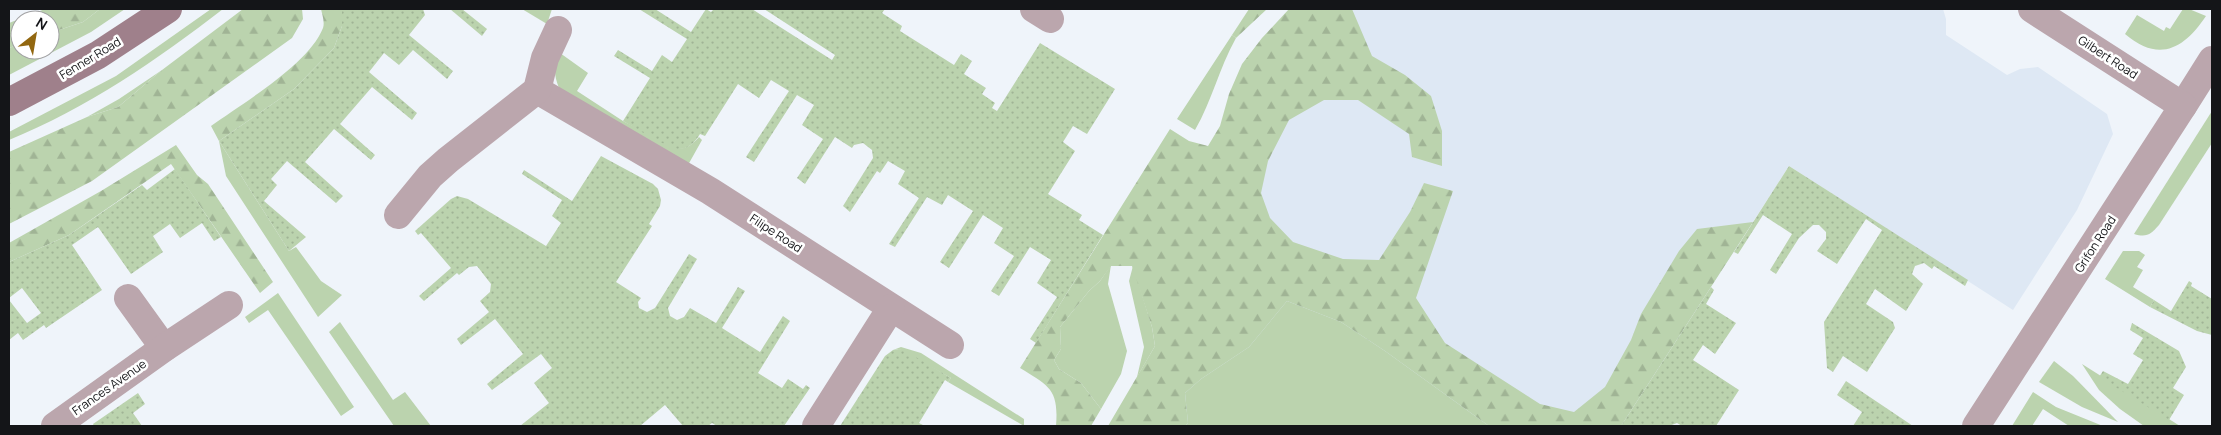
<svg xmlns="http://www.w3.org/2000/svg" width="2221" height="435" viewBox="0 0 2221 435" font-family="Manrope,sans-serif">
	<defs>
		<pattern id="forest-firs" width="22" height="20" patternUnits="userSpaceOnUse" patternTransform="scale(1.25)"><rect width="22" height="20" fill="#bbd3ae"/><path d="M5 1l3.5 6h-7zM16 11l3.5 6h-7z" fill="#a0b495"/></pattern>
		<pattern id="park-dots" width="8" height="8" patternUnits="userSpaceOnUse" patternTransform="scale(1.25)"><rect width="8" height="8" fill="#bbd3ae"/><path d="M2 2h.1M6 6h.1" fill="none" stroke="#a0b495" stroke-width="1.8" stroke-linecap="round"/></pattern>
	</defs>
	<rect width="100%" height="100%" fill="#eff4fa"/>
	<path fill="#dee8f4" d="M1306 9H1943L1946 19V35L2007 75 2020 69 2038 67 2107 114 2113 134 2077 210 2013 310 1789 166 1621 426H1128Z"/>
	<g fill="#bbd3ae">
		<path d="M100 9H125L91 32 9 75V48L20 44V50H50V33L83 22Z"/>
		<path d="M211 9H223C157 60 87 108 9 140V132L116 76Z"/>
		<path d="M522 9H552L547 24Z"/>
		<path d="M2183 9H2189L2206 16C2184 49 2159 63 2125 34L2137 15 2164 31 2166 27 2170 29Z"/>
		<path d="M1232 35 1236 38C1219 68 1212 101 1195 130L1177 119Z"/>
		<path d="M560 53 588 73 577 91 623 121 676 148C686 150 693 144 699 137L702 140 688 165 559 88C554 75 553 66 560 53Z"/>
		<path d="M162 70 118 107 87 117 119 99Z"/>
		<path d="M2212 111V143L2159 225C2151 234 2147 238 2134 234Z"/>
		<path d="M219 141 289 251 296 247 321 281 342 295 318 317 226 176Z"/>
		<path d="M2123 251H2139L2145 255 2137 267 2143 270 2133 287 2154 300 2150 307 2105 279Z"/>
		<path d="M1111 265 1108 284 1127 351 1121 374 1101 409 1081 383 1059 369 1054 360 1061 349 1060 327 1089 291 1100 281Z"/>
		<path d="M1133 266 1152 327 1155 346 1137 377 1144 347 1129 281Z"/>
		<path d="M278 293 354 407 341 416 268 310 249 323 245 317Z"/>
		<path d="M1287 301 1341 322 1385 351 1489 426H1185L1188 423 1185 393 1201 379 1249 347Z"/>
		<path d="M340 322 393 400 405 392 431 426H394L329 332Z"/>
		<path d="M901 347 921 353 1024 419V426L948 382 951 378 899 349 893 350Z"/>
		<path d="M2054 361 2073 376 2118 422 2082 407 2039 382Z"/>
		<path d="M2082 364 2180 426H2144L2120 409 2099 390Z"/>
		<path d="M2033 392 2056 407 2103 426H2069L2043 409 2032 426H2012Z"/>
	</g>
	<g fill="url(#forest-firs)">
		<path d="M45 9H100L83 22 50 33V20H20V44L9 48V23Z"/>
		<path d="M243 9H302L303 19 292 38 92 181 9 224V152L87 117 118 107 162 70Z"/>
		<path d="M321 9H342V26L334 48 294 89 219 141 211 126C243 103 309 64 323 28 325 22 322 14 321 9Z"/>
		<path d="M1249 9H1267L1236 38 1232 35Z"/>
		<path d="M1289 9H1352L1372 56 1405 75 1431 96 1442 131V166L1412 157 1409 134 1358 100H1324L1289 120 1268 161 1261 193 1270 218 1293 242 1343 259 1379 260 1410 212 1424 183 1453 191 1416 298 1445 343 1540 404 1574 412 1605 387 1631 340 1641 314 1679 251 1697 229 1753 222 1621 426H1489L1385 351 1341 322 1287 301 1249 347 1201 379 1185 393 1188 423 1185 426H1108L1155 346 1152 327 1132 266H1111L1100 281 1089 291 1060 327 1061 349 1054 360 1059 369 1081 383 1101 409 1091 426H1056C1059 389 1049 386 1020 368L1170 129 1189 141 1208 146 1220 126 1229 94 1242 64 1262 38Z"/>
		<path d="M176 145 197 175 208 184 273 282 260 293 171 164 69 235 9 262V243L101 191Z"/>
	</g>
	<g fill="url(#park-dots)">
		<path d="M342 9H423L425 15 409 35 453 71 447 79 413 50 399 65 384 53 369 72 417 113 412 120 372 87 340 124 375 155 371 160 334 129 305 162 343 196 336 203 287 161 271 179 277 185 264 201 306 237 289 251 219 141 294 89 334 48 342 26Z"/>
		<path d="M450 9H462L487 29 482 36Z"/>
		<path d="M639 9H655L691 32 706 9 711 12 714 9H752L832 60 835 55 764 9H885L882 13 902 26 900 31 954 65 961 54 972 61 964 74 986 88 982 94 995 103 992 108 997 111 1040 43 1115 89 1087 134 1073 126 1063 142 1075 151 1048 194 1082 215 1079 220 1103 235 1036 343 1030 339 1057 297 1037 283 1051 260 1030 247 999 296 991 291 1014 256 994 243 1003 228 983 215 949 268 940 262 973 211 948 195 942 205 927 197 895 247 889 244 919 198 898 184 905 171 888 161 880 173 877 171 850 212 843 206 873 158 872 150 863 143 854 145 852 148 835 137 805 184 797 178 823 139 802 125 814 105 797 95 754 162 746 157 789 91 771 80 759 98 738 84 705 136 700 134C695 142 689 149 679 149 669 149 634 127 623 121L650 78 614 56 618 50 652 71 662 55 672 62 687 39Z"/>
		<path d="M601 156 653 184 658 189 661 200 660 206 649 224 652 226 616 282 641 298 638 302 639 308 647 312 655 308 689 254 697 259 668 308 670 316 677 320 684 317 690 308 716 323 738 287 745 291 722 328 760 352 783 316 790 321 758 373 782 388 788 379 803 389 806 385 810 388 784 426H717L712 423 708 426H683L665 405 640 426H520L549 403 534 383 552 368 541 354 492 390 487 384 523 354 495 319 461 345 457 339 489 312 480 301 490 292 491 284 477 266 469 267 459 275 457 273 424 301 419 296 451 268 421 233 418 235 415 231 451 199 457 196 468 199 546 246 561 223 552 216 562 200 522 174 524 170 572 201Z"/>
		<path d="M1789 166 1968 280 1965 286 1934 266 1932 269 1924 263 1915 266 1912 274 1923 284 1906 311 1875 289 1866 304 1893 322 1895 328 1867 372 1843 356 1833 372 1827 368 1824 322 1882 230 1866 219 1837 264 1817 251 1826 239V232L1819 225H1813L1799 238 1776 274 1770 270 1792 234 1763 215 1738 254 1734 252Z"/>
		<path d="M175 169 221 237 214 241 202 223 180 238 170 224 153 236 163 252 131 274 98 227 72 245 102 290 46 328 44 325 23 340 18 333 9 340V300L27 323 41 313 22 288 9 298V262L69 235 142 185 147 190Z"/>
		<path d="M2189 281 2192 283 2191 286 2212 299V335L2197 331 2150 307 2154 300 2171 311Z"/>
		<path d="M1711 287 1714 290 1706 304 1736 323 1715 354 1703 345 1693 360 1739 390 1716 426H1682L1677 423 1669 426H1621Z"/>
		<path d="M2132 323 2179 351 2186 367 2173 388 2184 395 2169 420 2099 377 2103 371 2128 384 2143 360 2133 354 2143 338 2130 330Z"/>
		<path d="M899 349 904 350 951 378 948 382 945 380 919 423 925 426H840L885 356 893 350Z"/>
		<path d="M1846 381 1913 426H1853L1862 412 1837 395Z"/>
		<path d="M138 393 145 404 133 413 142 426H94L93 424Z"/>
	</g>
	<g fill="none" stroke-linecap="round" stroke-linejoin="round">
		<g stroke="#bba6ad" stroke-width="28">
			<path d="M1034 9 1050 19"/>
			<path d="M537 90 710 191 950 345"/>
			<path d="M2183 106 2212 60"/>
			<path d="M398 215 430 176 448 160 537 90 545 58 558 30"/>
			<path d="M128 298 164 348"/>
			<path d="M55 426 164 348 229 305"/>
			<path d="M816 426 891 308"/>
		</g>
		<path stroke="#bba6ad" stroke-width="28" d="M1976 426 2183 106 2032 9"/>
		<path stroke="#9f808b" stroke-width="28" d="M9 102 98 55 168 9"/>
	</g>
	<g text-anchor="middle" dominant-baseline="central" stroke-width="5" stroke-linejoin="round" paint-order="stroke">
		<g font-size="12" fill="#141518" stroke="#fff">
			<text transform="translate(2108 57) rotate(33)">Gilbert Road</text>
			<text transform="translate(90 58) rotate(-31)">Fenner Road</text>
			<text transform="translate(776 233) rotate(33)">Filipe Road</text>
			<text transform="translate(2095 244) rotate(-57)">Grifon Road</text>
			<text transform="translate(109 387) rotate(-35)">Frances Avenue</text>
		</g>
	</g>
	<rect width="2221" height="435" fill="none" stroke="#141518" stroke-width="20"/>
	<g transform="translate(35 35) rotate(31)"><circle r="24" fill="#ffffff" stroke="#a1a1a3"/>
	<path d="M0-4L9 19L0 12L-9 19Z" fill="#926710"/>
	<text y="-8" font-size="14" font-weight="bold" text-anchor="middle" fill="#141518">N</text>
	</g>
</svg>
